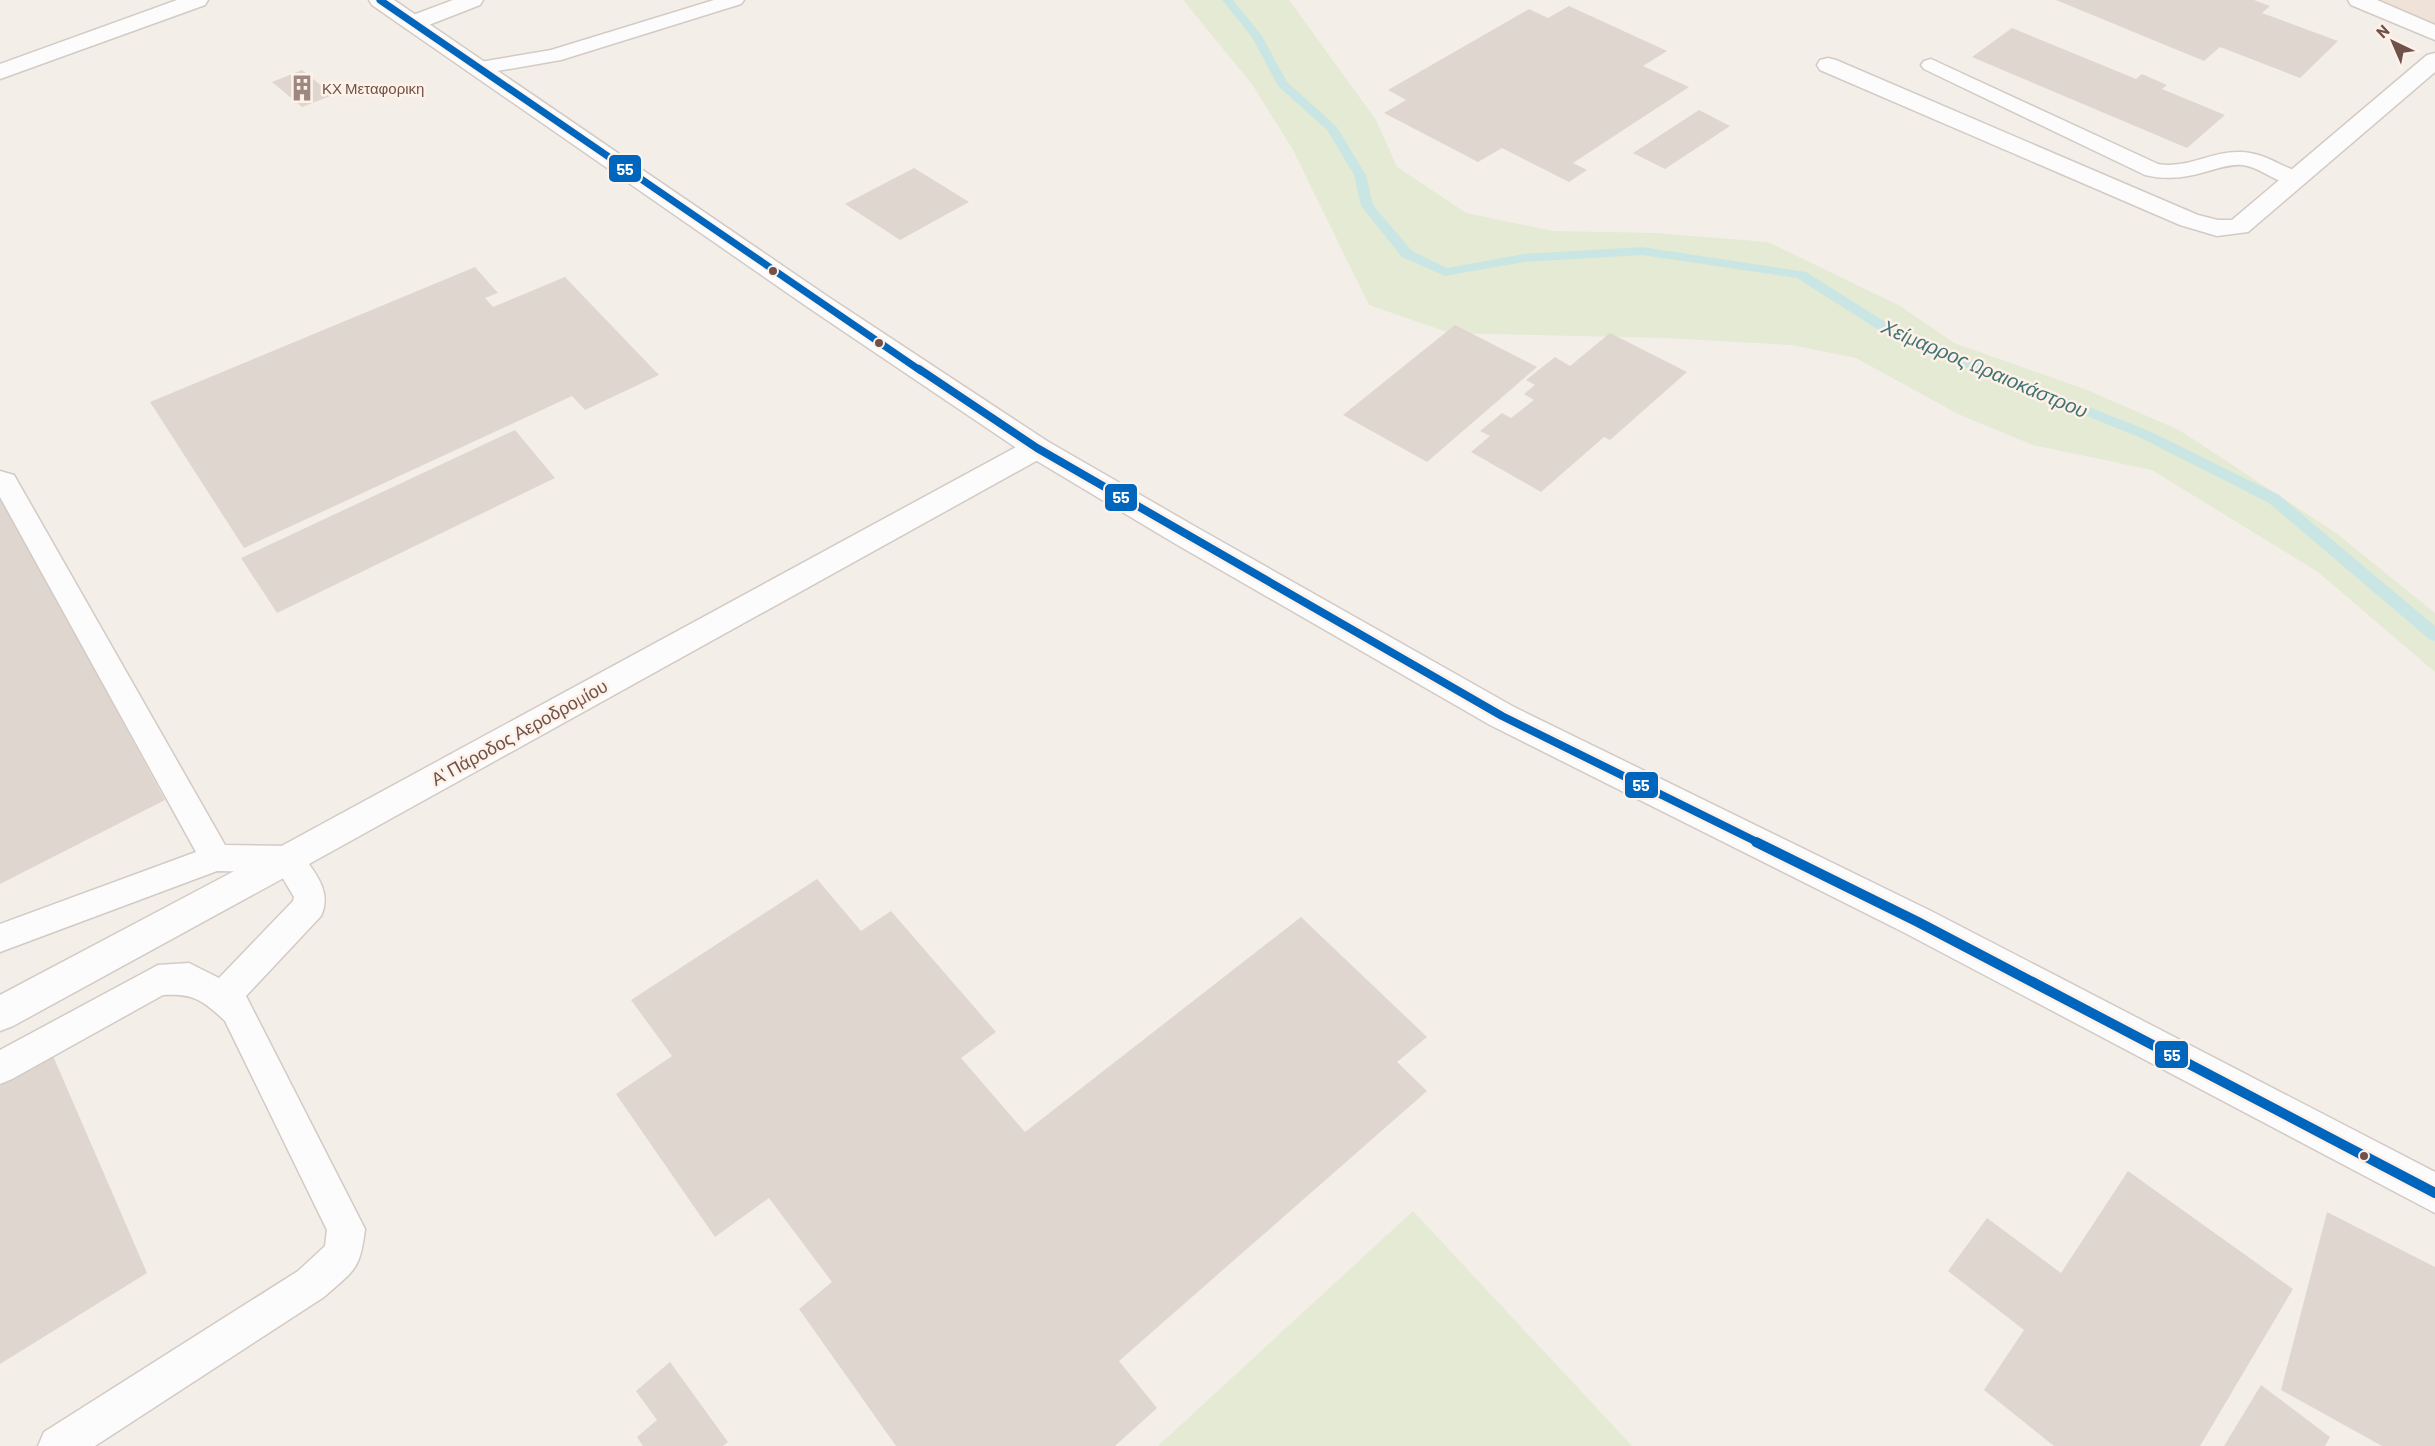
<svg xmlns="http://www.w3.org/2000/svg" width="2435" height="1446" viewBox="0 0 2435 1446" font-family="Barlow,sans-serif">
	<rect width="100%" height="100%" fill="#f4eee8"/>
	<path fill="#efe2d8" d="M2367 0H2435V26Z"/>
	<g fill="#e4ead3">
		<path d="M1183 0H1289L1376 120 1397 167 1466 213 1553 231 1655 233 1768 242 1900 306 1954 343 2087 390 2179 430 2336 533 2435 613V672L2318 572 2152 470 2033 445 1958 414 1856 358 1792 345 1665 338 1450 333 1369 305 1293 150 1252 84Z"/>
		<path d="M1413 1211 1632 1446H1158Z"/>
	</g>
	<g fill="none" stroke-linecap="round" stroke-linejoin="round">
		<path fill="#cae6e4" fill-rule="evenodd" d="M1222 0H1233L1262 36 1287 82 1336 126 1366 175 1373 205 1412 251 1447 268 1524 254 1642 247 1806 272 1898 330 2149 431 2279 495 2435 626V641L2429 639 2269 503 2139 437 1888 336 1797 278 1642 255 1524 262 1445 276 1402 257 1361 206 1354 175 1327 130 1278 86 1252 37Z"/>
	</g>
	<g fill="#e0d6d0">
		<path d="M2056 0H2254L2270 6 2262 13 2338 41 2300 78 2220 47 2204 61Z"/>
		<path d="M1569 6 1667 51 1643 66 1689 87 1573 163 1587 170 1569 182 1502 148 1478 162 1384 113 1406 100 1388 90 1529 9 1548 18Z"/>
		<path d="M2012 28 2136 79 2142 74 2167 85 2162 89 2225 115 2187 148 1972 57Z"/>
		<path d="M302 70 333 95 302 107 272 82Z"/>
		<path d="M1699 110 1730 126 1665 169 1633 153Z"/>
		<path d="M914 168 969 202 900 240 845 204Z"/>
		<path d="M475 267 498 293 485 298 493 307 565 277 659 375 585 410 572 396 244 548 150 402Z"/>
		<path d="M1455 325 1537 367 1427 462 1343 415Z"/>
		<path d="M1610 333 1687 372 1610 440 1604 437 1541 492 1471 452 1490 436 1480 431 1502 413 1511 418 1534 400 1524 394 1535 385 1526 380 1555 357 1570 366Z"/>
		<path d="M515 430 555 478 277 613 241 558Z"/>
		<path d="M0 495 165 800 0 884Z"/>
		<path d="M817 879 861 931 891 911 996 1032 961 1058 1025 1132 1301 917 1427 1037 1397 1062 1427 1091 1119 1361 1157 1408 1115 1446H896L799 1309 832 1282 769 1198 715 1237 616 1094 672 1056 631 1000Z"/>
		<path d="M53 1056 147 1273 0 1364V1086Z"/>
		<path d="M2128 1171 2293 1289 2200 1446H2054L1984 1390 2024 1330 1948 1271 1987 1218 2061 1273Z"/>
		<path d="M2327 1212 2435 1267V1446H2382L2281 1390Z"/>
		<path d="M670 1362 728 1442 723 1446H643L637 1437 657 1420 636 1391Z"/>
		<path d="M2261 1385 2330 1437 2325 1446H2224Z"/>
	</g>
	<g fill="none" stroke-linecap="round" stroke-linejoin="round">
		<g stroke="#d3cac5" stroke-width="3">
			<g id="service">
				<path d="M714 0H744L741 4 561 60 480 74 473 72 470 68 473 64 480 62 551 50Z"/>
				<path d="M1931 59 2158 164C2187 169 2210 152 2237 152 2253 151 2268 158 2282 165 2290 169 2301 172 2306 179L2303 184C2281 189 2263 167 2242 165 2229 164 2217 169 2205 172 2184 178 2166 180 2145 175L1924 69 1921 65 1924 61Z"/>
				<path d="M0 471 14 475 225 845 288 846 299 850C313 871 333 890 321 916L246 996 365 1229C360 1271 354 1270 324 1297L95 1446H38L44 1432 298 1271 325 1246 327 1230 225 1021C203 1000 193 993 163 995L12 1079 0 1084V1050L158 965 189 963 219 978 293 901 294 897 279 872 217 871 0 952V924L196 852 0 497Z"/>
			</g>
		</g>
		<g stroke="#d3cac5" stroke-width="3">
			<g id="minor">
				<path d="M177 0H208L205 5 0 79V64Z"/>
				<path d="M453 0H483L480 5 421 28 413 30 405 28 402 23 405 18Z"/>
				<path d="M2348 0H2377L2435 25V40L2351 5Z"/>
				<path d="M2435 53V72L2248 232 2217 236 2180 225 1820 70 1817 65 1820 60 1828 58 1836 60 2198 215 2218 220H2232L2427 55Z"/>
				<path d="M1037 438 1047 441 1051 448 1047 455 300 869 13 1026 0 1031V995L276 849 1027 441Z"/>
			</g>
		</g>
		<g stroke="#d3cac5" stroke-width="3">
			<path id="tertiary" d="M369 0H394L827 296 1047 441 1196 527 1514 707 1931 911 2435 1172V1213L1905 933 1490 725 1174 543 1027 455 809 308 372 5Z"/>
		</g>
		<use href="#service" fill="#fdfcfc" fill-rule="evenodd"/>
		<use href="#minor" fill="#fdfcfc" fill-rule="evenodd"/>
		<use href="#tertiary" fill="#fdfcfc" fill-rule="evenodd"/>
		<g stroke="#fef2e8" stroke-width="10">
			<path id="bus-1-far2" d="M380 0 921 371"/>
		</g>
		<g stroke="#fef2e8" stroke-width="13">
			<path id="bus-1-far1" d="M919 369 1037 448 1502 716 1759 843"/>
		</g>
		<g stroke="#fef2e8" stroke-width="15">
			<path id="bus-1" d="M1756 842 1918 922 2435 1193"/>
		</g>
		<use href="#bus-1-far2" stroke="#0065bd" stroke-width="7"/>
		<use href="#bus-1-far1" stroke="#0065bd" stroke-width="8"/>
		<use href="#bus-1" stroke="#0065bd" stroke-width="10"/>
	</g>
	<defs>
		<g id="building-bare" transform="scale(2.07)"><path d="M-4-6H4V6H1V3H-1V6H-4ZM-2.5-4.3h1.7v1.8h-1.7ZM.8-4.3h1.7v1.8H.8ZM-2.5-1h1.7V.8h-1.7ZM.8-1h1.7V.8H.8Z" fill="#9e8982" stroke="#fef2e8" stroke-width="2.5" paint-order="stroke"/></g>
	</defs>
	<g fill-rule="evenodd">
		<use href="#building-bare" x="302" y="88"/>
	</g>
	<g fill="#70524b" stroke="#fef2e8" stroke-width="2">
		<circle cx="773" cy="271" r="5"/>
		<circle cx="879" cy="343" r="5"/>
		<circle cx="2364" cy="1156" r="5"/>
	</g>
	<g text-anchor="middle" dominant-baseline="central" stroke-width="5" stroke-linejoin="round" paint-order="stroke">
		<g font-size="15" fill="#70524b" stroke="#fef2e8" text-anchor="start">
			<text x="322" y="88">ΚΧ Μεταφορικη</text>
		</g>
		<g font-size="18" fill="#70524b" stroke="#fef2e8">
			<text transform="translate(519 732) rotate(-29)">Α' Πάροδος Αεροδρομίου</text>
		</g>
		<g font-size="20" font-style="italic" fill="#407375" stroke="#fef2e8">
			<text transform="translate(1985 368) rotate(23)">Χείμαρρος Ωραιοκάστρου</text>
		</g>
	</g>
	<g stroke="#fef2e8" stroke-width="2">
		<rect x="608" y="154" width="34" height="29" rx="6" fill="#0065bd"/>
		<rect x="1104" y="483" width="34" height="29" rx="6" fill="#0065bd"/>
		<rect x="1624" y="771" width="35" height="28" rx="6" fill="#0065bd"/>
		<rect x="2154" y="1040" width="35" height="29" rx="6" fill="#0065bd"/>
	</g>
	<g font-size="16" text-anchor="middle" font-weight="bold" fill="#fff">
		<text x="625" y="175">55</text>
		<text x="1121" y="503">55</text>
		<text x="1641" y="791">55</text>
		<text x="2172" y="1061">55</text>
	</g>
	<g transform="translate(2393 42) rotate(316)" stroke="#fef2e8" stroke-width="4.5" paint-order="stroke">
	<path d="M0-4.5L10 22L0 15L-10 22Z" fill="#70524b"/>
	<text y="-9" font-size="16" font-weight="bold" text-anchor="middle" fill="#70524b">N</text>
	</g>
</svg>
